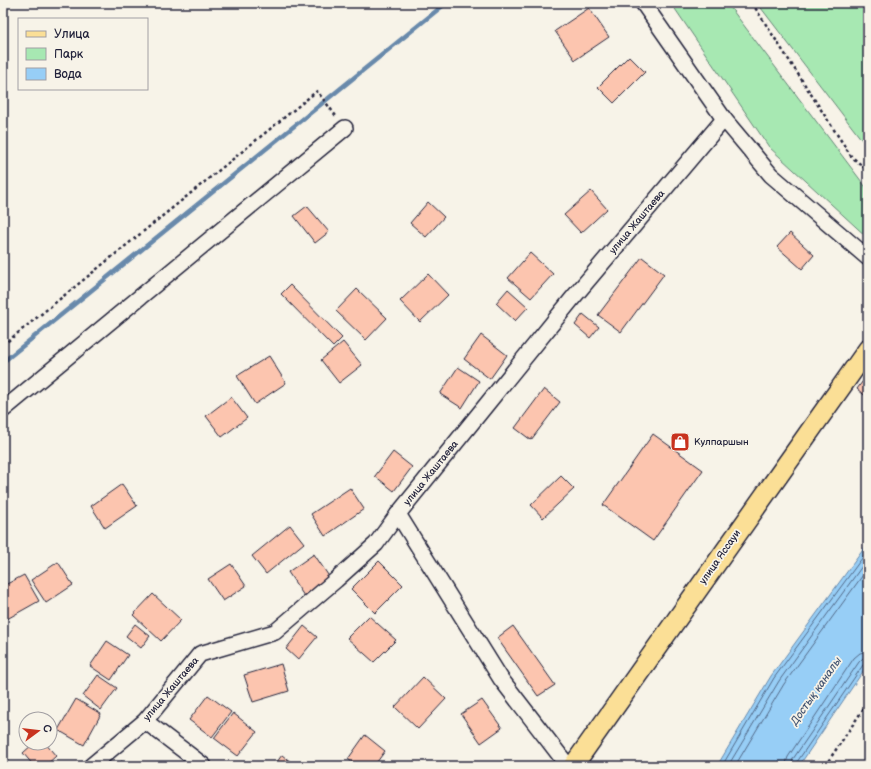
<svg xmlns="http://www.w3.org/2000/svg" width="871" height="769" viewBox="0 0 871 769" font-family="'Balsamiq Sans',sans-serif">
	<rect width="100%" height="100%" fill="#f7f3e8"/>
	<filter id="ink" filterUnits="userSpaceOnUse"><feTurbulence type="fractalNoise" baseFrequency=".025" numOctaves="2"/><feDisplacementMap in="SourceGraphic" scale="8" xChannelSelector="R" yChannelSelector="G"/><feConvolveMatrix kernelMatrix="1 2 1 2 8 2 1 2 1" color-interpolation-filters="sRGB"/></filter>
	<g filter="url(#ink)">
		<g fill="#a7e8b2" stroke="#648576">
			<path d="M671 3H727L868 190V238L769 147Z"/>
			<path d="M758 3H868V148L758 4Z"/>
		</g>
		<path fill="#97cef6" stroke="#6889ab" d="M868 543V664L799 766H717L771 676Z"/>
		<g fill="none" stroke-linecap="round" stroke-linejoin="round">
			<g stroke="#516786" stroke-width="1">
				<path d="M722 766 774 678 868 550"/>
				<path d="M728 766 779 681 868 558"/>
				<path d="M735 766 784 684 868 568"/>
				<path d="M785 766 788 757 854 658 860 653 868 651"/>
				<path d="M791 766 793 759 859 662 863 658 868 657"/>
				<path d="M796 766 797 762 863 665 868 662"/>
			</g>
			<path stroke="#6889ab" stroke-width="4.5" d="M3 362 446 3"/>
		</g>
		<g fill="#fcc5af" stroke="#22223b">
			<path d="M589 8 609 37 575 60 555 31Z"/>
			<path d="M629 56 645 72 614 103 598 87Z"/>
			<path d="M591 191 607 209 581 233 564 215Z"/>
			<path d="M428 202 444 217 426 237 410 223Z"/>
			<path d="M307 206 329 232 315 243 294 216Z"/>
			<path d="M790 233 814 255 802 269 777 247Z"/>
			<path d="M530 253 553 274 531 298 508 278Z"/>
			<path d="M642 257 664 274 621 332 598 315Z"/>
			<path d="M428 274 448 295 420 322 400 301Z"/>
			<path d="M290 285 342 338 333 347 281 294Z"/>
			<path d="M357 289 387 318 366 340 336 311Z"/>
			<path d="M508 289 528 307 515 321 496 303Z"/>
			<path d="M583 314 599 327 590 338 575 325Z"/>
			<path d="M481 335 507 355 490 379 464 359Z"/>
			<path d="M343 342 362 365 339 383 321 360Z"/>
			<path d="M269 356 286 383 255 404 237 376Z"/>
			<path d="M458 367 479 381 462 408 440 394Z"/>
			<path d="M868 374V398L857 389Z"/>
			<path d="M544 389 560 402 531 440 515 428Z"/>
			<path d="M231 397 247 418 222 437 206 416Z"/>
			<path d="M653 434 703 470 653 541 603 505Z"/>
			<path d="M393 452 412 467 394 491 375 476Z"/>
			<path d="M561 476 574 489 543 518 531 505Z"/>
			<path d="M122 484 137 506 105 528 91 506Z"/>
			<path d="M350 488 364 509 325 536 311 514Z"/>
			<path d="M290 525 304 543 266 574 252 556Z"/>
			<path d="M314 554 330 578 304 596 288 572Z"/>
			<path d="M379 561 403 585 375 613 351 589Z"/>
			<path d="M58 562 73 585 46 603 31 580Z"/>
			<path d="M231 564 246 586 223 601 208 579Z"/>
			<path d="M24 575 39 601 7 619 3 613V586Z"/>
			<path d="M153 594 181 620 161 641 133 615Z"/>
			<path d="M369 616 396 640 374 662 347 638Z"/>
			<path d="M135 624 150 636 141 648 126 636Z"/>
			<path d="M304 626 317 637 298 660 286 649Z"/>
			<path d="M513 626 555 685 538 696 497 638Z"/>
			<path d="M107 641 128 655 111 680 90 666Z"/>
			<path d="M281 664 289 691 253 702 244 675Z"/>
			<path d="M98 675 117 688 101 710 83 696Z"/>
			<path d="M423 677 446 699 418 729 395 707Z"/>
			<path d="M208 695 231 712 212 737 189 720Z"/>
			<path d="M76 699 101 714 84 745 58 730Z"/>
			<path d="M482 700 502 728 481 743 461 714Z"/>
			<path d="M233 713 257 732 238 756 214 738Z"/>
			<path d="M365 735 385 751 374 766H357L348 759Z"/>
			<path d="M34 743H45L56 756 45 766H34L23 753Z"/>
			<path d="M282 755 296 766H274Z"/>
			<path d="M122 761 126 766H115Z"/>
		</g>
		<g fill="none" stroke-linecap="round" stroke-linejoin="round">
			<g stroke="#22223b" stroke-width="18">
				<g id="minor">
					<path d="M643 3 724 119 771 175 868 258"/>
					<path d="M3 410 345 128"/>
					<path d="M398 514 501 679 568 766"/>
					<path d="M145 721 204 766"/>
					<path d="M91 766 145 721 200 654 275 632 336 580 376 544 398 514 572 299 724 119"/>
				</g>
			</g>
			<g stroke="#22223b" stroke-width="22">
				<path id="major" d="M573 766 868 349"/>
			</g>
			<g stroke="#22223b" stroke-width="2.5" stroke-dasharray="3 3" stroke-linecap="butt">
				<path d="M752 3 851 156 868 171"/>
				<path d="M3 345 317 91 336 116"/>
				<path d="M825 766 868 702"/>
			</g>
			<use href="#minor" stroke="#f7f3e8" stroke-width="15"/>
			<use href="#major" stroke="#fbdf96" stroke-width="19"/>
		</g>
	</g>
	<defs>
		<g id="shop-square" transform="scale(1)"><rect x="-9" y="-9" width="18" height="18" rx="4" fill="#c8321e" stroke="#f7f3e8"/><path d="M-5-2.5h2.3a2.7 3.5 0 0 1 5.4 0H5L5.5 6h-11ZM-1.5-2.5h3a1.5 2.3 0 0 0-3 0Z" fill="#fff"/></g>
	</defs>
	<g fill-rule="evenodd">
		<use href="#shop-square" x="680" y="442"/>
	</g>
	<g text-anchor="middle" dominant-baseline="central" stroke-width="3.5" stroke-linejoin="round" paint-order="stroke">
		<g font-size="10" fill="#22223b" stroke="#f7f3e8">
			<text transform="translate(637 222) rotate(-50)">улица Жаштаева</text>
			<text transform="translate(431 473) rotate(-51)">улица Жаштаева</text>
			<text transform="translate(720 557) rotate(-55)">улица Яссауи</text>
			<text transform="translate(171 689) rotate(-50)">улица Жаштаева</text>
		</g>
		<g font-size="10" fill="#22223b" stroke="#f7f3e8" text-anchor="start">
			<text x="694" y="442">Кулпаршын</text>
		</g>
		<g font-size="11" font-style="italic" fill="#455673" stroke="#f7f3e8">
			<text transform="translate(816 691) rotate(-55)">Достық каналы</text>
		</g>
	</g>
	<rect width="871" height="769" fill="none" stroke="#f7f3e8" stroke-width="16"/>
	<rect x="8" y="8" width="855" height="753" fill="none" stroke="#22223b" stroke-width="1.5" filter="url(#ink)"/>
	<rect x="18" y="18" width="130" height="72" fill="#f7f3e8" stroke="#a29fa3"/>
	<rect x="26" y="31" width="20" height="6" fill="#fbdf96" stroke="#a29fa3"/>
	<text x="54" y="38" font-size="12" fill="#22223b">Улица</text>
	<rect x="26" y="48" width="20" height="12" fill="#a7e8b2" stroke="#a29fa3"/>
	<text x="54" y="58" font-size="12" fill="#22223b">Парк</text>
	<rect x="26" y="68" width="20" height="12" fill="#97cef6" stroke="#a29fa3"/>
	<text x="54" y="78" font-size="12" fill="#22223b">Вода</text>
	<g transform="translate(38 731) rotate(75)"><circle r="19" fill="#f7f3e8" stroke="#a29fa3"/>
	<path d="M0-3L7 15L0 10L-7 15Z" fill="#c8321e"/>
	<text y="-6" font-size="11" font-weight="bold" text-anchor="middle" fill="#22223b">С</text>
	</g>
</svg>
